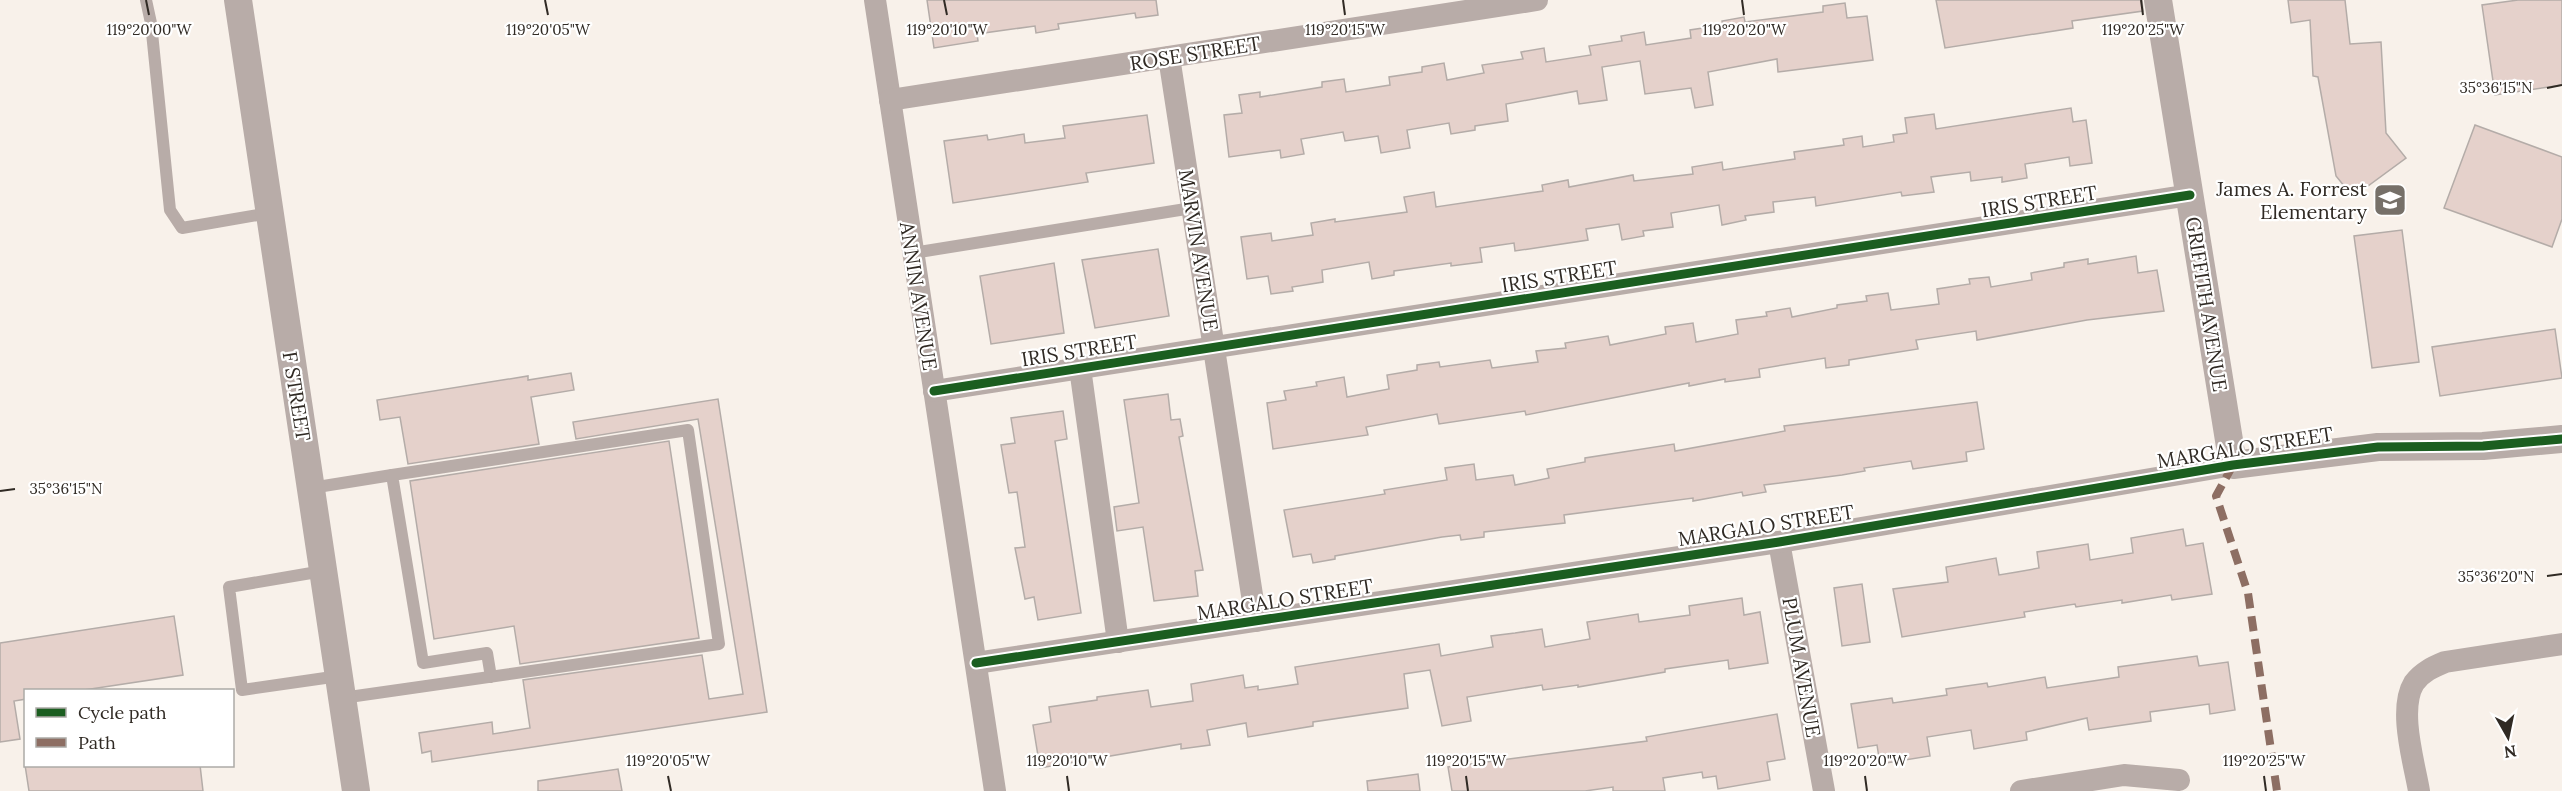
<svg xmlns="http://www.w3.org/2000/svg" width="2562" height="791" viewBox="0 0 2562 791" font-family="Lora,serif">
	<rect width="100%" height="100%" fill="#f8f1ea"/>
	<g fill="#e5d1cb" stroke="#b4aca8" stroke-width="1.5">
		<path d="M927 0H1156L1158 15 1136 18 1135 13 1058 24 1059 29 1036 33 1035 26 977 34 978 41 934 48Z"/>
		<path d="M1936 0H2142L2143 11 2072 21 2073 28 1945 48Z"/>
		<path d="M2288 0H2345L2350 44 2381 42 2386 133 2406 158 2353 197 2336 176 2318 77 2313 76 2310 20 2291 23Z"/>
		<path d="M2518 0H2562V85L2495 95 2482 5Z"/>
		<path d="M1845 3 1847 18 1867 16 1873 60 1778 72 1777 59 1708 72 1713 105 1695 108 1691 88 1645 94 1640 61 1602 67 1607 100 1579 104 1577 91 1506 104 1508 121 1475 126V130L1451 134 1449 123 1407 130 1410 148 1381 153 1378 136 1345 141 1343 132 1301 139 1304 154 1281 158 1280 150 1229 157 1224 115 1242 113 1239 95 1260 92V97L1322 87V82L1344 79 1346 92 1390 85 1389 77 1422 72V67L1444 63 1447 80 1484 73 1482 65 1523 59 1521 52 1544 48 1546 62 1591 55 1589 46 1622 41 1621 36 1644 32 1646 45 1691 38 1690 30 1723 25 1722 21 1744 17 1745 22 1823 12V6Z"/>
		<path d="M2071 108 2073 122 2086 120 2092 163 2070 166 2069 157 2025 164 2027 178 2002 182V177L1971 181 1970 172 1931 177 1934 192 1902 196 1901 192 1816 206 1815 197 1773 202 1774 212 1745 216 1746 220 1722 225 1719 205 1671 213 1673 227 1643 231 1644 236 1622 240 1619 224 1586 229 1588 240 1515 251 1514 243 1480 248 1482 262 1451 266V263L1394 271V275L1372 279 1369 262 1322 270 1323 282 1292 287 1293 291 1271 294 1268 276 1247 279 1241 237 1271 233 1272 241 1313 235 1311 223 1335 219V222L1407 212 1404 197 1434 192 1436 207 1543 191 1542 185 1568 180 1569 187 1633 175 1634 181 1693 174 1692 167 1722 162 1723 170 1795 159 1794 152 1844 145 1843 139 1862 136 1863 147 1894 142 1893 135 1907 133 1905 118 1934 114 1936 129Z"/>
		<path d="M1147 115 1154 163 1086 173 1088 182 953 203 944 141 987 135 988 140 1024 134 1025 143 1065 138 1063 126Z"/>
		<path d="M2475 125 2562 157V219L2552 247 2444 208Z"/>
		<path d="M2402 230 2419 362 2372 368 2354 236Z"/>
		<path d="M1158 249 1169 316 1095 328 1082 260Z"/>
		<path d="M2136 256 2138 273 2157 270 2164 311 2087 320 1977 340 1976 331 1916 340 1918 349 1849 360V365L1826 368 1825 358 1759 369 1760 377 1725 382V379L1689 386V383L1526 415 1525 411 1439 424 1437 414 1366 427 1368 435 1273 449 1267 403 1286 400 1284 391 1317 386 1316 382 1344 377 1347 397 1389 389 1387 375 1417 370V365L1439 362 1440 367 1490 360 1492 368 1538 362 1536 351 1566 348 1565 343 1608 336 1610 345 1666 334 1665 327 1693 323 1696 342 1738 334 1736 320 1767 316 1766 312 1790 308 1792 317 1837 308V305L1867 301 1866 296 1888 293 1891 310 1939 304 1937 289 1970 284 1969 279 1989 277 1991 287 2032 280 2031 273 2064 267V263L2088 259V264Z"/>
		<path d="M1054 263 1064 333 991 344 980 276Z"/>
		<path d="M2555 329 2562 378 2440 396 2432 347Z"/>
		<path d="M571 373 574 390 531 397 539 444 408 464 400 417 380 420 377 400 528 376V380Z"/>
		<path d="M1168 394 1171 420 1180 419 1183 436 1179 437 1203 570 1195 571 1198 596 1154 601 1143 527 1117 531 1114 507 1139 503 1124 400Z"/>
		<path d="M718 399 767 712 432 762 431 751 422 753 419 733 492 722 493 734 530 728 523 680 702 655 709 699 743 694 698 419 576 439 573 422Z"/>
		<path d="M1977 402 1984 449 1966 452 1967 461 1913 469 1911 461 1864 468 1865 471 1842 475 1764 485 1766 492 1743 496 1742 492 1693 501V498L1564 515 1565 523 1484 532V537L1461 540 1460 535 1442 537 1335 556V559L1313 563 1311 554 1293 557 1284 510 1385 494 1384 490 1447 480 1445 468 1474 464 1476 480 1513 475 1515 485 1549 478 1547 469 1585 462V458L1674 444 1675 451 1785 431 1784 426Z"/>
		<path d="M1063 411 1067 439 1055 441 1081 613 1038 620 1034 597 1025 599 1015 548 1025 547 1017 492 1009 493 1001 445 1015 443 1011 418Z"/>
		<path d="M669 441 699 638 520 664 514 626 434 639 410 481Z"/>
		<path d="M2183 529 2186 546 2203 543 2212 594 2172 600 2171 595 2122 603V600L2076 607 2075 604 2024 612 2025 617 1902 637 1893 589 1948 582 1946 567 1996 558 1999 575 2017 572 2039 568 2037 552 2088 544 2090 560 2133 553 2131 538Z"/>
		<path d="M1862 584 1870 642 1842 646 1834 588Z"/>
		<path d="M1742 598 1744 615 1760 612 1768 663 1729 669 1728 660 1665 669V672L1578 687V685L1543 690 1542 685 1467 697 1471 721 1442 726 1430 670 1404 674 1408 708 1313 722V726L1248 737 1246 723 1207 730 1210 745 1181 749V744L1040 768 1033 725 1051 722 1049 707 1097 700V697L1148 690 1151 707 1193 701 1191 684 1243 675 1245 688 1258 686V690L1298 684 1295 667 1439 644 1441 656 1493 647 1491 636 1515 633 1542 629 1545 647 1590 639 1587 622 1638 614 1639 622 1690 615 1689 606Z"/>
		<path d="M174 616 183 675 84 690H26V699L14 701 20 739 0 742V643Z"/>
		<path d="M2197 656 2199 666 2228 662 2235 710 2210 714 2209 704 2150 712 2151 721 2089 730 2087 718 2026 732 2027 740 1974 749 1971 730 1927 737 1930 756 1880 764 1877 745 1858 748 1851 704 1892 698 1893 703 1947 695 1946 689 1987 683 1988 687 2045 677 2047 688 2119 677 2118 667Z"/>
		<path d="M1777 714 1785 759 1767 762 1770 780 1718 789 1716 776 1703 778 1702 772 1663 778 1665 791H1613V787L1585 791H1452L1448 767 1647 741 1646 737Z"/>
		<path d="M25 765H200L203 791H29Z"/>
		<path d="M618 769 622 791H538V781Z"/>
		<path d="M1418 774 1420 791H1368L1367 781Z"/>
	</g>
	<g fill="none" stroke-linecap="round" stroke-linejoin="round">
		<g stroke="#b8aca8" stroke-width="12">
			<path d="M146 0 151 23 170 210 182 228 269 213"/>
			<path d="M913 253 1192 208"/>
			<path d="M311 488 392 475"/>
			<path d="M323 571 229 587 242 690 339 676"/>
			<path d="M342 698 719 644 688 430 392 475 423 663 487 653 491 677"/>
		</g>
		<g stroke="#b8aca8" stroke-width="22">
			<path d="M875 0 995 791"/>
			<path d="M1169 57 1256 621"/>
			<path d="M890 100 1537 0"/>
			<path d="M1080 368 1118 642"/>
			<path d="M934 391 2190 195"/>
			<path d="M1779 542 1824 791"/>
			<path d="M976 663 1779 542 2233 465"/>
			<path d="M2021 791 2124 775 2179 780"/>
			<path d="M2419 791C2414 762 2398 709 2414 683 2422 672 2433 667 2445 662L2562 644"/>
		</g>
		<g stroke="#b8aca8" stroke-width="28">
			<path d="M238 0 356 791"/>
			<path d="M2158 0 2233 465 2378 447 2483 446 2562 439"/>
		</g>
		<path stroke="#8d6e63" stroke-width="8" stroke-dasharray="15 8" stroke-linecap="butt" d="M2233 465 2216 496 2248 593 2277 791"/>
		<g stroke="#fff" stroke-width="13">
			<g id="cycleway">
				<path d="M934 391 2190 195"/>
				<path d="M976 663 1779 542 2233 465 2378 447 2483 446 2562 439"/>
			</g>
		</g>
		<use href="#cycleway" stroke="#1b5e20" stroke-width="9"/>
	</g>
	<path fill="none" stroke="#302a24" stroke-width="2" d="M146 0 149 15M545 0 548 15M944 0 947 15M1343 0 1345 15M1742 0 1744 15M2141 0 2143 15M2547 88 2562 85M0 491 15 489M2547 576 2562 574M668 776 671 791M1067 776 1069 791M1466 776 1468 791M1865 776 1867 791M2264 776 2266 791"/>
	<defs>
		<g id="school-square" transform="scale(1.725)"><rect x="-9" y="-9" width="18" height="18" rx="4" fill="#767069" stroke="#fff"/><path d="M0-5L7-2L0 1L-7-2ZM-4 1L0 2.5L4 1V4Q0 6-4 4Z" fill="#fff"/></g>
	</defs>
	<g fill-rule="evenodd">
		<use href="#school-square" x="2390" y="200"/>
	</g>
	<g text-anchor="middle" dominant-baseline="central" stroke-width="4.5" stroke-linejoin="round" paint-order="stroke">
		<g font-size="20" fill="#302a24" stroke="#fff">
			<text transform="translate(1195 53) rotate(-9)">ROSE STREET</text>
			<text transform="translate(2039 201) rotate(-9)">IRIS STREET</text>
			<text transform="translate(1199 250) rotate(81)">MARVIN AVENUE</text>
			<text transform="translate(1559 276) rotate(-9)">IRIS STREET</text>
			<text transform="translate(919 296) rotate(81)">ANNIN AVENUE</text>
			<text transform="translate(2207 304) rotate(81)">GRIFFITH AVENUE</text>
			<text transform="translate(1079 350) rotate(-9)">IRIS STREET</text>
			<text transform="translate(297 396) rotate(81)">F STREET</text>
			<text transform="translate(2245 447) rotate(-9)">MARGALO STREET</text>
			<text transform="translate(1766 525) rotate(-9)">MARGALO STREET</text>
			<text transform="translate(1285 599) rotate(-9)">MARGALO STREET</text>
			<text transform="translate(1802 667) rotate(80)">PLUM AVENUE</text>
		</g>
		<g font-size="20" fill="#302a24" stroke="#fff" text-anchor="end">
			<text x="2367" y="188">James A. Forrest<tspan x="2367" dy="23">Elementary</tspan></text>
		</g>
	</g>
	<g font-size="15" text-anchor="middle" fill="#302a24" stroke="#fff" stroke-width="4.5" stroke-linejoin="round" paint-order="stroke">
		<text x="149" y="35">119°20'00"W</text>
		<text x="548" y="35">119°20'05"W</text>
		<text x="947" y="35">119°20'10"W</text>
		<text x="1345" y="35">119°20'15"W</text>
		<text x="1744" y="35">119°20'20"W</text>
		<text x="2143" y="35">119°20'25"W</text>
		<text x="2496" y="93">35°36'15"N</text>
		<text x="66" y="494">35°36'15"N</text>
		<text x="2496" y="582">35°36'20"N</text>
		<text x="668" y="766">119°20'05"W</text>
		<text x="1067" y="766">119°20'10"W</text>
		<text x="1466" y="766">119°20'15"W</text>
		<text x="1865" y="766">119°20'20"W</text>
		<text x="2264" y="766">119°20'25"W</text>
	</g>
	<rect x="24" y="689" width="210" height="78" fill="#ffffff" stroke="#acaaa7" stroke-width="1.5"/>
	<rect x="36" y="708" width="30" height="9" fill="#1b5e20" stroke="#acaaa7" stroke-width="1.5"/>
	<text x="78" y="719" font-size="18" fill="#302a24">Cycle path</text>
	<rect x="36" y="738" width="30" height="9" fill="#8d6e63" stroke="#acaaa7" stroke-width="1.5"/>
	<text x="78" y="749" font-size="18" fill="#302a24">Path</text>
	<g transform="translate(2508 737) rotate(171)" stroke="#ffffff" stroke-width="4.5" paint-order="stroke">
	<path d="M0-4.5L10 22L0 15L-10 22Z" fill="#302a24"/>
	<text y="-9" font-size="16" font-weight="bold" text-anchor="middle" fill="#302a24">N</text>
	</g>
</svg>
